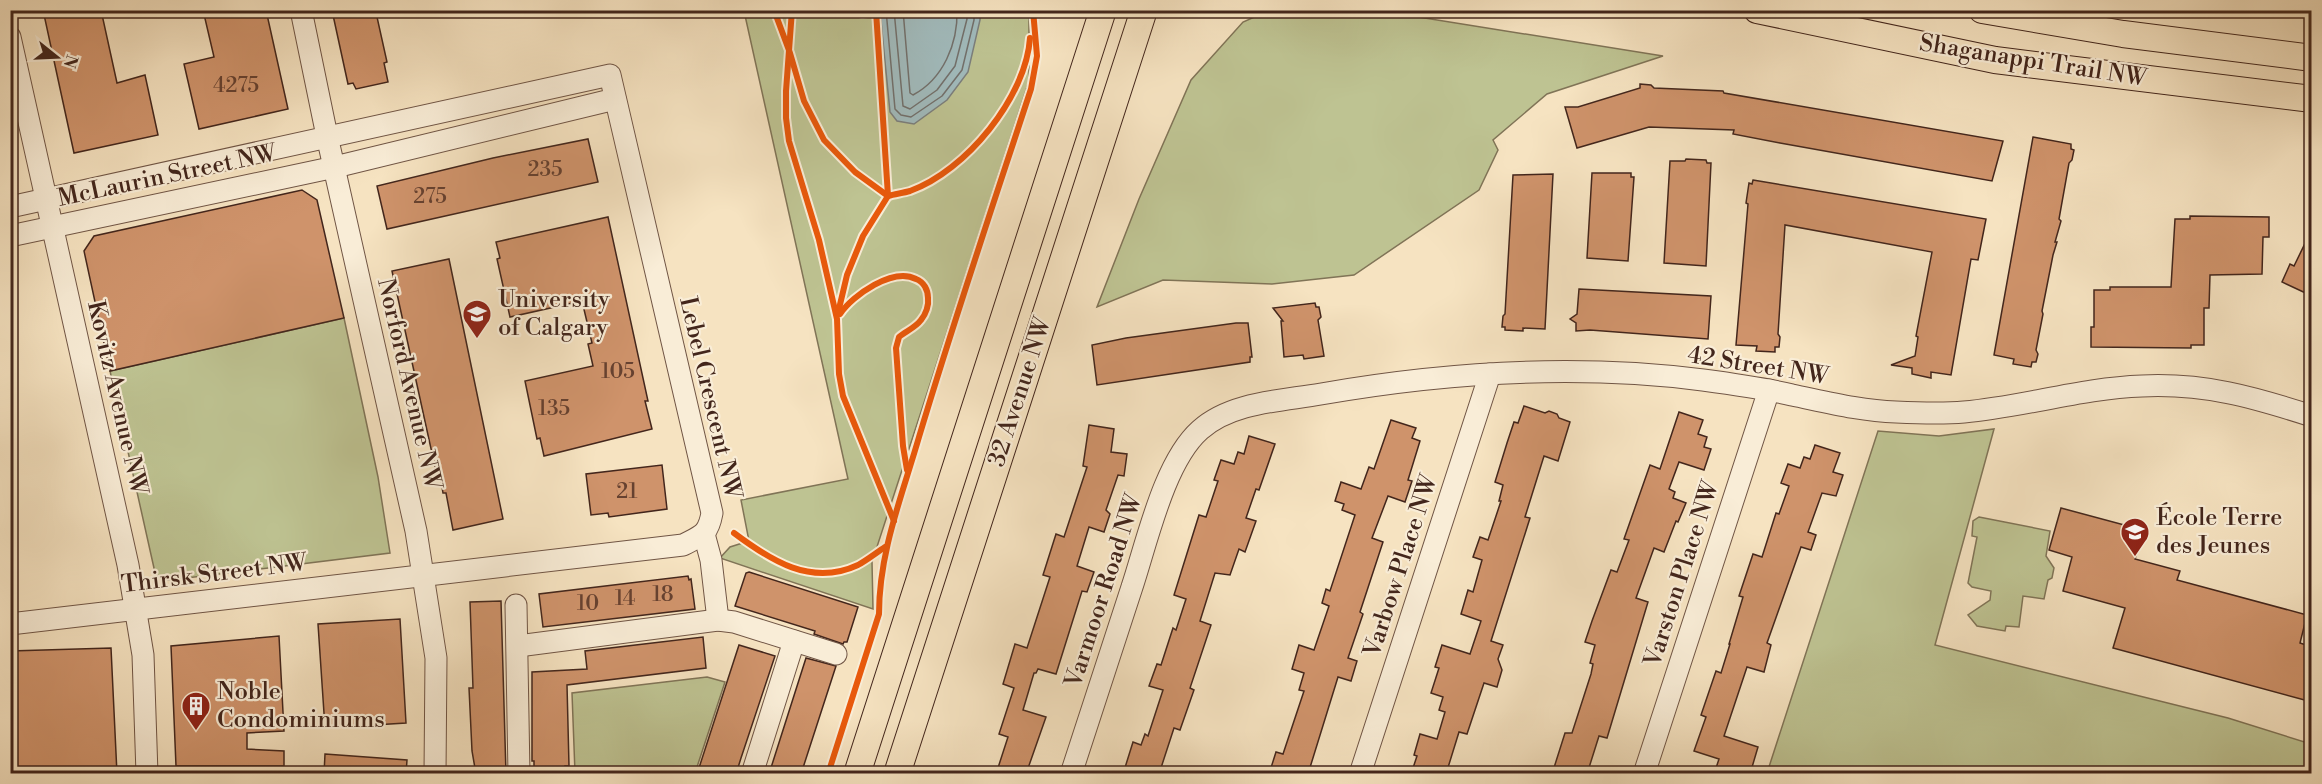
<svg xmlns="http://www.w3.org/2000/svg" width="2322" height="784" viewBox="0 0 2322 784" font-family="'Libre Bodoni',serif">
	<rect width="100%" height="100%" fill="#f6e3c1"/>
	<filter id="stains"><feTurbulence type="fractalNoise" baseFrequency=".00333" numOctaves="4"/><feColorMatrix values="0 0 0 0 .2 0 0 0 0 .09 0 0 0 0 .02 0 0 0 .5 -.17"/></filter>
	<radialGradient id="worn" r=".72"><stop offset=".6" stop-color="#630" stop-opacity="0"/><stop offset="1" stop-color="#630" stop-opacity=".3"/></radialGradient>
	<g fill="#bec392" stroke="#807457" stroke-width="1.5">
		<path d="M744 11H1029V81L872 562 873 609 720 558 730 547 749 541 741 500 848 479Z"/>
		<path d="M1268 11H1381L1663 56 1547 94 1493 140 1498 150 1479 190 1354 275 1272 284 1163 280 1097 307 1139 199 1191 80 1243 22Z"/>
		<path d="M344 318 378 477 390 553 162 581 161 576 156 577 110 371Z"/>
		<path d="M1994 429 1935 645 2228 718 2311 744V773H1767L1878 431 1939 436Z"/>
		<path d="M1979 517 2050 531 2046 556 2054 568 2052 578 2048 580 2044 599 2023 596 2019 627 2006 626 2005 631 1977 626 1968 615 1990 600 1991 591 1972 587 1968 583 1977 537 1972 536 1973 521Z"/>
		<path d="M707 677 725 682 695 773H575L572 693Z"/>
	</g>
	<path fill="#a1bbbd" stroke="#7b7f7d" stroke-width="1.5" d="M880 11H980V20L968 72 947 100 914 124 897 121 890 112Z"/>
	<g fill="none" stroke-linecap="round" stroke-linejoin="round">
		<g stroke="#72706c" stroke-width="1.5">
			<path d="M886 10 895 109 901 115 911 117 942 96 962 70 974 20V10"/>
			<path d="M894 10 903 106 910 109 937 90 955 66 967 19 966 10"/>
			<path d="M903 10 910 93 913 95C943 79 958 44 957 10"/>
		</g>
	</g>
	<g fill="#cf936b" stroke="#43261c" stroke-width="1.5">
		<path d="M43 10H101L117 83 145 75 158 135 74 153Z"/>
		<path d="M203 10H266L288 109 199 129 184 64 214 57Z"/>
		<path d="M340 10H373L375 17H377L387 62 384 63 388 82 356 89 353 83 348 84 333 15Z"/>
		<path d="M1640 84 1651 85 1654 88 1723 91 1724 93 2003 141 1992 181 1780 143 1733 134 1734 130 1649 127 1577 148 1565 107H1578L1640 88Z"/>
		<path d="M2033 137 2071 144V149L2074 150 2072 160 2069 163 2059 219 2061 221 2055 242H2057L2053 255 2042 311 2043 314 2036 350 2038 354 2036 362H2032L2031 367 2013 364 2014 359 1994 355Z"/>
		<path d="M588 139 598 182 387 229 377 186 493 158Z"/>
		<path d="M1686 159 1706 160 1707 163H1711L1706 266 1664 263 1670 161H1685Z"/>
		<path d="M1592 173H1631V177H1634L1628 261 1587 258Z"/>
		<path d="M1553 174 1545 329 1523 328V331L1505 330V327H1502L1503 316 1505 314 1513 175Z"/>
		<path d="M1753 180 1986 219 1978 260 1971 259 1951 375 1931 372V378L1912 374V368L1891 365 1915 356 1918 337 1916 336 1932 252 1785 225 1778 334 1780 337 1779 347H1775V352L1756 351 1757 346 1736 345 1748 204 1746 203 1749 183 1752 184Z"/>
		<path d="M302 190 317 200 344 318 110 371 84 251 94 236Z"/>
		<path d="M2190 216 2269 217V237H2263L2262 274 2210 275 2209 308H2204V345H2191V348L2091 347V327H2094V290H2110V287H2171L2175 219H2190Z"/>
		<path d="M608 217 648 401H645L652 429 544 456 540 438 537 439 525 381 593 366 588 344 592 343 582 301 510 317 497 259 500 258 496 242Z"/>
		<path d="M2312 229V296L2282 282 2290 264 2294 266Z"/>
		<path d="M449 259 503 519 453 530 446 493H443L440 475 437 476 392 271Z"/>
		<path d="M1579 289 1711 296 1708 339 1590 330 1576 331V323L1570 319 1577 314Z"/>
		<path d="M1315 303 1316 307H1319L1321 317 1318 320 1324 356 1304 359 1303 355 1284 357 1281 321H1283L1273 308Z"/>
		<path d="M1236 323H1248L1252 357H1250V362L1097 385 1092 345 1126 338Z"/>
		<path d="M1524 406 1545 413 1549 411 1557 414 1559 418 1570 422 1558 461 1544 456 1525 517 1530 518 1491 641 1503 645 1498 659 1502 670 1497 687 1484 683 1467 734 1459 732 1446 774H1411L1417 756 1414 755 1420 734 1437 739 1445 712 1439 710 1443 697 1431 693 1439 668 1435 667 1442 645 1470 654 1481 621 1461 614 1468 590 1473 592 1482 560 1473 557 1480 537 1488 540 1501 501H1499L1503 485 1495 482 1507 443 1514 422 1518 423Z"/>
		<path d="M1679 412 1703 420 1698 434 1707 437 1704 447 1711 449 1704 470 1679 462 1669 489 1675 492 1673 498 1686 503 1678 522 1676 521 1664 552 1654 548 1636 598 1648 602 1607 738 1599 736 1587 774H1552L1565 733H1572L1591 674 1593 664 1590 663 1595 645 1585 642 1592 621 1611 570 1617 572 1629 540 1624 539 1650 465 1660 469Z"/>
		<path d="M1391 420 1416 428 1412 438 1420 441 1408 480 1412 481 1405 502 1388 496 1372 538 1383 542 1360 612 1363 614 1348 658 1357 661 1351 681 1338 677 1308 774H1269L1276 752 1283 754 1304 691 1299 690 1304 673 1292 669 1299 645 1314 650 1329 606 1322 603 1326 589 1330 591 1355 515 1342 510 1344 504 1335 501 1341 482 1361 489 1369 467 1374 469Z"/>
		<path d="M1089 425 1114 429 1111 452 1127 454 1124 476 1118 475 1106 510 1110 514 1104 532 1089 527 1077 566 1094 572 1087 592 1082 591 1056 674 1038 669 1036 673H1034L1023 710 1046 717 1026 774H996L1008 737 999 734 1014 688 1003 684 1015 644 1027 648 1050 577 1043 575 1056 534 1064 537 1087 467 1083 466Z"/>
		<path d="M1249 436 1275 444 1259 490 1256 489 1246 518 1256 521 1245 552 1239 549 1230 575 1215 573 1200 621 1211 625 1190 688 1194 690 1180 730 1174 728 1159 774H1123L1133 742 1141 745 1145 734 1148 736 1163 690 1149 686 1157 664 1161 665 1173 628 1176 630 1186 599 1174 595 1199 515 1206 517 1218 481 1214 480 1221 460 1234 464 1238 452 1244 454Z"/>
		<path d="M1815 445 1840 453 1833 472 1843 475 1836 496 1822 493 1808 532 1816 535 1811 550 1801 547 1767 643 1771 645 1764 672 1747 667 1724 736 1758 747 1750 774H1714L1719 759 1694 751 1706 717 1701 715 1716 671 1721 673 1730 644H1729L1743 597 1739 596 1753 554 1762 557 1776 513 1779 514 1789 486 1781 483 1788 464 1800 468 1804 457 1810 459Z"/>
		<path d="M662 465 667 509 609 517 608 513 591 515 586 474Z"/>
		<path d="M2061 508 2143 530 2135 559 2180 571 2177 580 2307 615 2300 643 2312 647V702L2113 648 2125 608 2063 591 2072 557 2049 550Z"/>
		<path d="M749 572 858 607 847 642H844L843 644 814 634 815 631 735 606 746 573Z"/>
		<path d="M688 576 689 580 691 579 695 609 543 627 539 594Z"/>
		<path d="M501 601 506 774H476L472 751 469 688H473L470 602Z"/>
		<path d="M400 619 406 723 325 728 318 624Z"/>
		<path d="M279 636 284 731 247 733V749L284 751V766H176L171 646Z"/>
		<path d="M703 637 706 668 567 685 569 766H565V774H534V761H532V672L587 669 585 651Z"/>
		<path d="M739 645 775 656 741 758 736 774H697Z"/>
		<path d="M111 648 117 774H12L10 651Z"/>
		<path d="M806 658 836 666 801 774H769Z"/>
		<path d="M325 754 407 760 406 774H324Z"/>
	</g>
	<g fill="none" stroke-linecap="round" stroke-linejoin="round">
		<g stroke="#705545" stroke-width="23">
			<g id="minor">
				<path d="M301 10 327 136 416 531 436 658 435 774"/>
				<path d="M10 37 128 565 143 655 147 774"/>
				<path d="M10 207 610 75 712 513C708 535 702 535 683 545L10 624"/>
				<path d="M10 236 335 167 615 99"/>
				<path d="M704 534 711 560 718 620"/>
				<path d="M516 605 519 774"/>
				<path d="M518 646 718 620 734 622 836 654"/>
				<path d="M752 774 794 641"/>
				<path d="M1071 774C1092 711 1112 649 1132 587 1147 542 1164 462 1200 430 1231 402 1281 401 1321 394 1447 372 1576 364 1703 380 1733 384 1763 388 1792 395 1826 402 1861 411 1896 412 1918 413 1941 414 1964 412 2023 407 2082 388 2142 386 2204 383 2253 397 2312 416"/>
				<path d="M1360 774 1490 374"/>
				<path d="M1644 774 1769 390"/>
			</g>
		</g>
		<g stroke="#43261c" stroke-width="28">
			<g id="major">
				<path d="M1757 10 1995 60 2312 99"/>
				<path d="M1982 10 2123 34 2312 58"/>
				<path d="M857 774 1103 10"/>
				<path d="M897 774 1144 10"/>
			</g>
		</g>
		<use href="#minor" stroke="#f9edd7" stroke-width="21"/>
		<use href="#major" stroke="#f6e3c1" stroke-width="26"/>
		<g stroke="#f9edd7" stroke-width="10">
			<g id="cycleway">
				<path d="M774 10 790 53 804 101 824 140 855 172 888 196C895 194 903 193 910 191 966 171 1026 97 1030 38"/>
				<path d="M792 10 786 91V118L789 141 819 240 837 319 839 374 843 396 894 521"/>
				<path d="M838 313 847 275 863 236 888 196 876 11 862 14V10"/>
				<path d="M840 314C853 295 893 267 916 279 924 282 928 290 928 298 929 305 926 314 921 320 915 328 906 331 899 337L896 348 903 446 907 470"/>
				<path d="M734 533C770 560 811 587 858 565 867 560 876 553 885 547"/>
				<path d="M828 774 879 614C879 552 902 496 919 437 954 320 993 205 1031 89L1037 56 1033 10"/>
			</g>
		</g>
		<use href="#cycleway" stroke="#e8590c" stroke-width="6"/>
	</g>
	<defs>
		<g id="university-pin" transform="scale(1.5)"><path d="M0 17L-7.5 6A9.5 9.5 0 1 1 7.5 6Z" fill="#8f2418" stroke="#f9edd7"/><path d="M0-5L7-2L0 1L-7-2ZM-4 1L0 2.5L4 1V4Q0 6-4 4Z" fill="#fff"/></g>
		<g id="school-pin" transform="scale(1.5)"><path d="M0 17L-7.5 6A9.5 9.5 0 1 1 7.5 6Z" fill="#8f2418" stroke="#f9edd7"/><path d="M0-5L7-2L0 1L-7-2ZM-4 1L0 2.5L4 1V4Q0 6-4 4Z" fill="#fff"/></g>
		<g id="building-pin" transform="scale(1.5)"><path d="M0 17L-7.5 6A9.5 9.5 0 1 1 7.5 6Z" fill="#8f2418" stroke="#f9edd7"/><path d="M-4-6H4V6H1V3H-1V6H-4ZM-2.5-4.3h1.7v1.8h-1.7ZM.8-4.3h1.7v1.8H.8ZM-2.5-1h1.7V.8h-1.7ZM.8-1h1.7V.8H.8Z" fill="#fff"/></g>
	</defs>
	<g fill-rule="evenodd">
		<use href="#university-pin" x="477" y="314"/>
		<use href="#school-pin" x="2135" y="532"/>
		<use href="#building-pin" x="196" y="706"/>
	</g>
	<g text-anchor="middle" dominant-baseline="central" stroke-width="4.5" stroke-linejoin="round" paint-order="stroke">
		<g font-size="21" fill="#664130">
			<text x="236" y="86">4275</text>
			<text x="545" y="170">235</text>
			<text x="430" y="197">275</text>
			<text x="618" y="372">105</text>
			<text x="554" y="409">135</text>
			<text x="627" y="492">21</text>
			<text x="663" y="595">18</text>
			<text x="625" y="599">14</text>
			<text x="588" y="604">10</text>
		</g>
		<g font-size="24" fill="#43261c" stroke="#f9edd7">
			<text transform="translate(2033 61) rotate(9)">Shaganappi Trail NW</text>
			<text transform="translate(167 176) rotate(-12)">McLaurin Street NW</text>
			<text transform="translate(1758 366) rotate(9)">42 Street NW</text>
			<text transform="translate(409 384) rotate(77)">Norford Avenue NW</text>
			<text transform="translate(1020 392) rotate(-72)">32 Avenue NW</text>
			<text transform="translate(117 398) rotate(77)">Kovitz Avenue NW</text>
			<text transform="translate(710 398) rotate(77)">Lebel Crescent NW</text>
			<text transform="translate(1401 566) rotate(-72)">Varbow Place NW</text>
			<text transform="translate(214 574) rotate(-7)">Thirsk Street NW</text>
			<text transform="translate(1682 574) rotate(-72)">Varston Place NW</text>
			<text transform="translate(1104 591) rotate(-72)">Varmoor Road NW</text>
		</g>
		<g font-size="24" fill="#43261c" stroke="#f9edd7" text-anchor="start">
			<text x="498" y="300">University<tspan x="498" dy="28">of Calgary</tspan></text>
			<text x="2156" y="518">École Terre<tspan x="2156" dy="28">des Jeunes</tspan></text>
			<text x="217" y="692">Noble<tspan x="217" dy="28">Condominiums</tspan></text>
		</g>
	</g>
	<rect width="2322" height="784" fill="none" stroke="#f6e3c1" stroke-width="36"/>
	<rect x="12" y="12" width="2298" height="760" fill="none" stroke="#43261c" stroke-width="3"/>
	<rect x="18" y="18" width="2286" height="748" fill="none" stroke="#43261c" stroke-width="1.5"/>
	<g transform="translate(57 57) rotate(108)" stroke="#f9edd7" stroke-width="4.5" paint-order="stroke">
	<path d="M0-4.5L10 22L0 15L-10 22Z" fill="#43261c"/>
	<text y="-9" font-size="16" font-weight="bold" text-anchor="middle" fill="#43261c">N</text>
	</g>
	<rect width="100%" height="100%" filter="url(#stains)"/>
	<rect width="100%" height="100%" fill="url(#worn)"/>
</svg>
